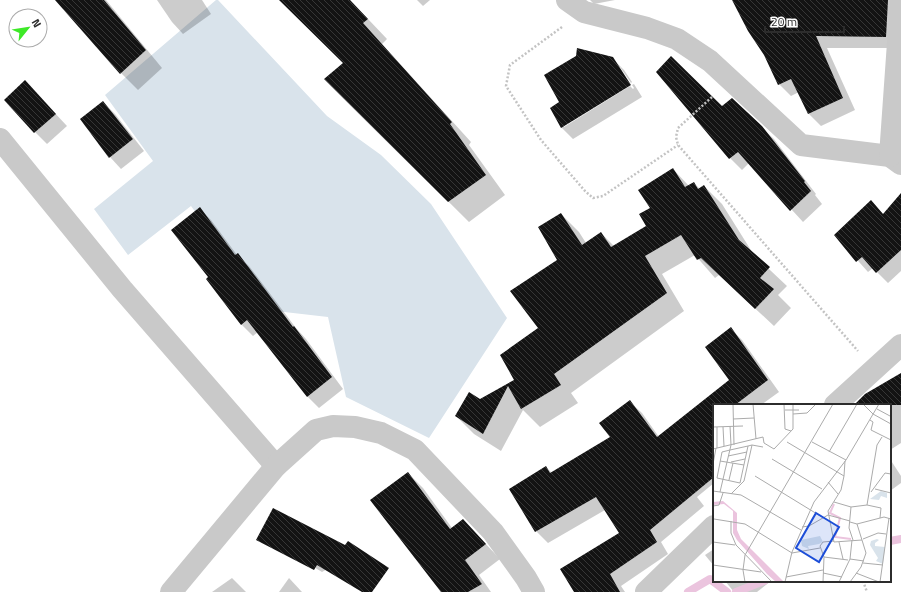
<svg xmlns="http://www.w3.org/2000/svg" width="901" height="592" viewBox="0 0 901 592" font-family="'Titillium Web',sans-serif">
	<defs>
		<pattern id="building-back-hatch" width="6" height="6" patternUnits="userSpaceOnUse"><rect width="6" height="6" fill="#131313"/><path d="M-1 5l2 2M0 0l6 6M5-1l2 2" fill="none" stroke="#363636"/></pattern>
	</defs>
	<rect width="100%" height="100%" fill="#fff"/>
	<path fill="#d9e3eb" d="M216 0H218L327 116 381 155 431 204 507 318 429 438 346 397 328 317 267 310 191 206 128 255 94 209 153 161 105 95Z"/>
	<g fill="#0003">
		<path d="M56 0H106L162 68 138 90 121 73Z"/>
		<path d="M157 0H202L211 14 183 34 172 22Z"/>
		<path d="M297 0H350L387 39 382 44 471 142 469 145 505 195 469 222 325 79 344 63Z"/>
		<path d="M417 0H430L423 6Z"/>
		<path d="M590 0H615L594 4Z"/>
		<path d="M733 0H899L897 48H827L855 110 821 126 809 114 799 92 791 96 779 84 765 54Z"/>
		<path d="M612 58 624 70 632 82 631 83 620 67H618L564 125V127L630 86 633 89 634 88 632 85 634 84 642 97 573 139 561 127V103Z"/>
		<path d="M37 94 67 126 47 144 35 132Z"/>
		<path d="M103 102 115 114 144 151 121 169 110 157Z"/>
		<path d="M761 127 774 139 816 194 815 195 822 204 803 222 749 163 742 170 730 158Z"/>
		<path d="M673 169 689 186 694 183 700 189 704 186 722 204 754 255 787 286 778 295 791 308 774 326 719 275 715 278 695 255 662 274 684 311 571 393 578 403 540 427 523 410 501 451 474 434 456 416 515 380 539 329 559 261 561 214 579 232 586 243 601 233 614 246 648 226 651 208Z"/>
		<path d="M901 195V271L888 283 873 268 868 272 835 235 871 201 884 215Z"/>
		<path d="M200 209 211 220 237 255 249 266 296 328 306 339 343 389 319 408 308 397 258 332 253 336 241 324 209 277Z"/>
		<path d="M731 329 742 340 779 392 761 405H714V483L697 497 704 506 661 542 668 554 621 586 625 592H575L620 534 605 510 548 543 536 531 546 467 552 473 612 437 630 402 642 413 659 437 731 380Z"/>
		<path d="M901 374V443L890 450V405H855Z"/>
		<path d="M890 459 901 476V483L890 491Z"/>
		<path d="M408 473 423 488 452 528 463 520 500 559 479 575 491 592H442Z"/>
		<path d="M274 543 352 555 322 572Z"/>
		<path d="M714 549V566L705 555Z"/>
		<path d="M232 578 246 592H212Z"/>
		<path d="M289 578 302 592H279Z"/>
		<path d="M725 581H771L757 592H734Z"/>
	</g>
	<g fill="none" stroke-linecap="round" stroke-linejoin="round">
		<g stroke="#ebc4de" stroke-width="8">
			<path d="M890 541 901 539"/>
			<path d="M688 592 710 579 727 592"/>
			<path d="M736 592 764 581"/>
		</g>
	</g>
	<g fill="url(#building-back-hatch)">
		<path d="M55 0H104L146 50 120 74Z"/>
		<path d="M279 0H350L368 19 363 23 452 122 450 124 486 175 448 202 324 79 343 63Z"/>
		<path d="M732 0H888L886 37 816 36 843 98 808 114 791 79 778 85 764 55 748 31Z"/>
		<path d="M577 48 613 57 631 85 561 128 550 108 559 102 544 75 576 56Z"/>
		<path d="M671 56 722 106 732 98 762 126 805 181 804 182 811 191 790 211 738 152 729 159 656 72Z"/>
		<path d="M25 80 56 114 34 133 4 100Z"/>
		<path d="M103 101 133 139 109 158 80 119Z"/>
		<path d="M673 168 685 187 694 182 698 189 704 185 739 240 770 267 760 278 774 289 755 309 701 258 697 260 681 235 645 256 667 293 554 374 561 385 521 409 508 386 483 434 455 416 469 392 480 399 514 380 500 355 538 328 510 291 557 260 538 227 561 213 582 245 601 232 611 247 646 226 639 214 650 208 638 190Z"/>
		<path d="M901 193V250L876 273 862 257 856 262 834 235 871 200 883 214Z"/>
		<path d="M200 207 235 255 238 253 293 327 294 326 332 377 307 397 247 320 241 325 206 279 208 277 171 230Z"/>
		<path d="M731 327 768 380 735 405H714V477L650 530 657 542 610 574 620 592H574L560 569 619 533 596 497 535 532 509 489 546 466 550 473 610 437 599 423 630 400 657 437 729 380 705 347Z"/>
		<path d="M901 373V405H854L865 394Z"/>
		<path d="M408 472 450 529 463 519 486 544 465 560 482 584 468 592H441L370 500Z"/>
		<path d="M273 508 345 545 348 541 389 568 372 592H362L317 565 314 570 256 540Z"/>
	</g>
	<g fill="none" stroke-linecap="round" stroke-linejoin="round">
		<g stroke="#c3c3c3" stroke-width="2.5" stroke-dasharray="2 2" stroke-linecap="butt">
			<path d="M562 27 510 65 506 86 541 140 585 191 593 198 603 196 678 145"/>
			<path d="M712 97 678 128 676 137 678 145 858 351"/>
			<path d="M863 581 867 592"/>
		</g>
		<g stroke="#c9c9c9" stroke-width="22">
			<path d="M567 0 584 12 647 28 677 39 710 61 801 145 890 156 901 164"/>
			<path d="M0 139 122 289 276 466"/>
			<path d="M890 156 901 0"/>
			<path d="M835 405 901 345"/>
			<path d="M171 592 276 466 316 430 333 426 355 427 381 433 415 450 493 532 526 578 534 592"/>
			<path d="M646 592 714 526"/>
		</g>
	</g>
	<g transform="translate(713 404)">
		<rect width="178" height="178" fill="#fff"/>
		<path d="M107 132 110 138 106 140 95 142 96 145 89 142 88 136Z" fill="#d9e3eb"/>
		<path d="M168 87 174 89V94L168 92 166 96 157 95ZM164 135 166 136 162 139V142L172 143 170 160 163 157 165 154 157 141 158 137Z" fill="#d9e3eb"/>
		<path d="M10 97 24 109V126L28 135 71 178H63L54 170 24 136 20 129V107L11 100 0 101V98Z" fill="#ebc4de"/>
		<path fill="none" stroke="#ebc4de" stroke-width="2" d="M121 100 117 109 127 114 122 133 138 135"/>
		<path fill="none" stroke="#ababab" stroke-width="1" d="M20 0 21 41M40 0 43 35M71 0 72 25 78 27M150 0 160 10 178 20M164 5 177 12M72 6H86M80 10 94 9 103 0M20 15 41 14M157 16 160 18 158 26 178 36M0 23 30 22M4 23V44M10 23 11 42M74 38 131 72 128 86 115 107 121 138 149 136M99 38 133 56M35 42 27 79 4 74 9 48 17 46 35 42 39 41 50 43M0 45 50 33 51 39 61 45 80 25V0M116 48 144 0M15 52 34 48M59 55 109 85M7 57 31 61M18 58 32 55M0 60 3 44M42 72 109 113M131 72 132 57M16 76 20 59M115 78 125 90M162 85 178 89M0 87 28 91 88 126M7 88 18 41 17 22M158 88 172 69 178 70M18 90 31 77 39 41M121 98 138 103 154 101 164 41 169 33M154 101 168 104 167 114M0 102 6 101 10 89M138 103 136 124 140 136M1 115 32 120 79 149 107 144M18 117V129L23 141 59 178M137 118 144 120 171 113 178 115M89 123 96 122 115 111 137 117M150 135 165 129 173 130M0 138 22 141M126 138 130 155M111 153 135 156M137 155 151 157M150 159 170 161M0 161 48 168M110 169 129 173M143 169 166 178M73 173 110 166M32 178 30 166 32 151 120 0M72 178 79 148 101 98 133 56 166 0M110 178 111 153 107 142 110 138 121 137M126 178 137 155 139 136M137 178 148 163 153 149 144 120M167 178 176 114"/>
		<path fill="#1d4ed8" fill-opacity="0.15" stroke="#1d4ed8" stroke-width="2" d="M103 109 126 123 106 158 83 144Z"/>
		<rect width="178" height="178" fill="none" stroke="#2c2c2c" stroke-width="2"/>
	</g>
	<g transform="translate(28 28) rotate(60)"><circle r="19" fill="#ffffff" stroke="#ababab"/>
	<path d="M0-3L7 15L0 10L-7 15Z" fill="#3ee928"/>
	<text y="-6" font-size="11" font-weight="bold" text-anchor="middle" fill="#2c2c2c">N</text>
	</g>
	<path d="M765 26v6h79v-6" fill="none" stroke="#2c2c2c" stroke-width="2"/>
	<text x="771" y="26" font-size="12" fill="#2c2c2c" stroke="#ffffff" stroke-width="3" paint-order="stroke">20 m</text>
</svg>
